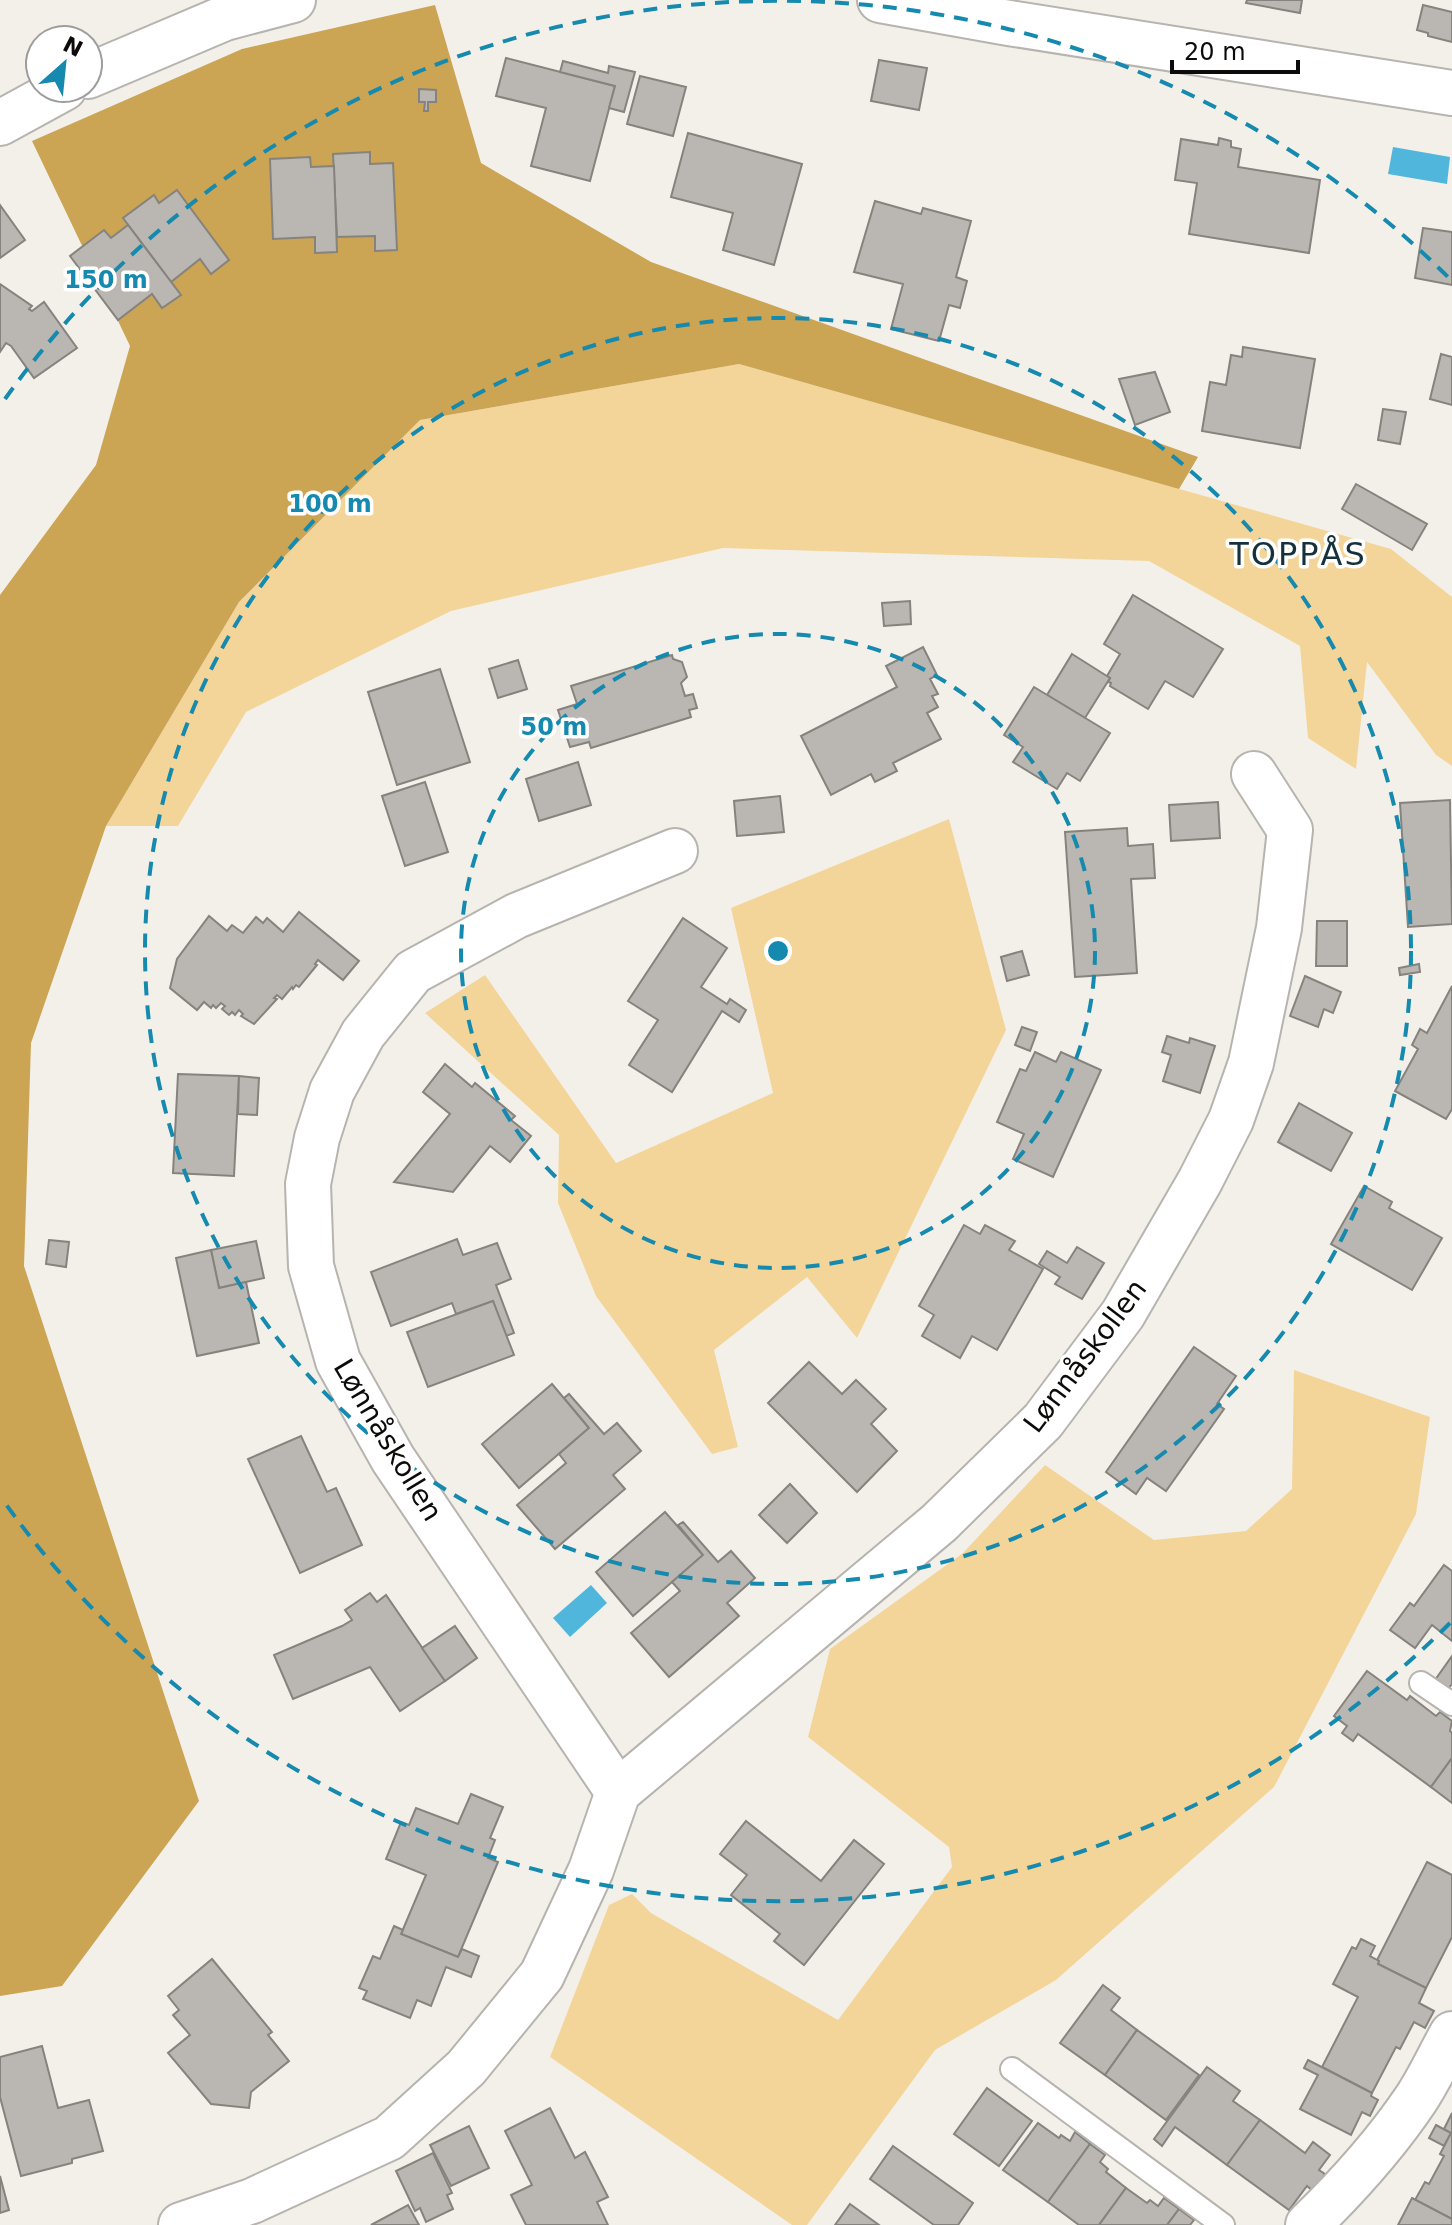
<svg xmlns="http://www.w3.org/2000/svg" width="1452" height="2225" viewBox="0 0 1452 2225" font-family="'DejaVu Sans',sans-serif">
	<rect width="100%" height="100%" fill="#f3f0ea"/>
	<g fill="#f4d599">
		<path d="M739 364 1391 549 1452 597V766L1436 755 1367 662 1356 769 1308 738 1300 646 1149 561 723 548 451 611 246 712 178 826H106L239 602 420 420Z"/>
		<path d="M949 819 1006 1030 857 1338 807 1277 714 1350 738 1447 712 1454 596 1296 558 1203 559 1135 425 1013 485 975 616 1163 773 1093 731 908Z"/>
		<path d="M1294 1370 1430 1417 1416 1514 1274 1787 1056 1980 935 2050 807 2225H792L550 2057 609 1905 632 1894 651 1913 838 2020 952 1867 949 1847 808 1737 830 1649 963 1553 1045 1465 1154 1540 1246 1531 1292 1489Z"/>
	</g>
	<path fill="#cba454" d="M435 5 481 163 651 262 1198 457 1179 489 739 364 420 420 239 602 106 826 31 1043 24 1266 199 1801 62 1986 0 1996V595L96 465 130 346 32 141 242 49Z"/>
	<g fill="#50b6dc">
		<path d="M1393 147 1450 157 1447 184 1388 174Z"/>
		<path d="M591 1585 607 1603 570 1637 553 1618Z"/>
	</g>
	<g fill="#bab7b2" stroke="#86837e" stroke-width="2">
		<path d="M1247 0H1302L1300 13 1246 3Z"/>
		<path d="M1423 5 1452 12V42L1428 36V33L1417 30Z"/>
		<path d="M506 58 615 86 590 181 531 166 546 108 496 96Z"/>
		<path d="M879 60 927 68 919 110 871 101Z"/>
		<path d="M563 61 608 73 609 66 635 72 624 112 609 108 615 86 560 72Z"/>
		<path d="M640 76 686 87 673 136 627 124Z"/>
		<path d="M419 89 436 90V102H428V111H424L425 102H419Z"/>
		<path d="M688 133 802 164 774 265 723 250 733 213 671 197Z"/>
		<path d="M1219 138 1231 141V147L1241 149 1238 167 1320 180 1309 253 1189 234 1197 183 1175 180 1181 139 1218 145Z"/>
		<path d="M370 152V164L393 163 397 250 375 251V236L337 237 333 154Z"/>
		<path d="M310 157 311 167 334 166 337 252 315 253V237L273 239 270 159Z"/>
		<path d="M177 190 229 260 211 274 200 259 171 282 123 218 154 195 159 203Z"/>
		<path d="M875 201 921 214 923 208 971 221 956 277 967 281 960 308 949 305 939 341 891 329 903 284 854 272Z"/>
		<path d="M0 205 25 240 0 258Z"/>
		<path d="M128 225 181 295 162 308 152 294 118 320 70 256 104 230 111 238Z"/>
		<path d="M1423 228 1452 232V285L1415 278Z"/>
		<path d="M0 284 32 306 29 309 32 311 44 302 77 348 34 378 11 346 6 343 0 352Z"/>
		<path d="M1243 347 1315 359 1300 448 1202 431 1210 382 1226 385 1231 355 1242 357Z"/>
		<path d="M1441 354 1452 357V405L1430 399Z"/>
		<path d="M1155 372 1170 412 1135 425 1119 379Z"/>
		<path d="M1383 409 1406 412 1400 444 1378 440Z"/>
		<path d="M1356 484 1427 524 1412 550 1342 509Z"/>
		<path d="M1133 595 1223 649 1193 697 1165 681 1148 709 1110 686 1111 683 1108 682 1110 678 1107 676 1120 654 1104 644Z"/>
		<path d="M910 601 911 624 884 626 882 603Z"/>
		<path d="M923 647 937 675 930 679 938 694 932 696 938 707 927 713 941 739 893 763 897 771 875 782 871 774 831 795 801 736 897 687 886 666Z"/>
		<path d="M1072 654 1110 678 1085 718 1047 695Z"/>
		<path d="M672 655 673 659 682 662 687 677 681 683 685 696 693 694 697 708 689 710 691 717 591 748 589 742 570 747 558 710 577 704 571 686Z"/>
		<path d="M518 660 527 689 498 698 489 669Z"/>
		<path d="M440 669 470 762 397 785 368 692Z"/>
		<path d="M1034 687 1110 733 1080 781 1067 773 1057 789 1013 762 1023 747 1004 735Z"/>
		<path d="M578 762 591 805 539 821 526 779Z"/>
		<path d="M425 782 448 852 405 866 382 796Z"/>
		<path d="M780 796 784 832 737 836 734 801Z"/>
		<path d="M1450 800 1452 924 1408 927 1400 803Z"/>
		<path d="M1218 802 1220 838 1171 841 1169 805Z"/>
		<path d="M1127 828 1128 846 1153 844 1155 878 1131 879 1137 973 1075 977 1065 832Z"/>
		<path d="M299 912 359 961 343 980 318 960 315 964 317 965 299 987 296 985 293 989 292 987 282 999 277 995 274 998 277 999 254 1024 241 1016 243 1014 239 1010 235 1015 232 1012 229 1015 222 1009 225 1006 221 1003 216 1008 213 1005 211 1008 204 1002 197 1010 170 988 177 959 209 916 227 931 232 925 243 933 256 917 263 923 267 918 283 932Z"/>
		<path d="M683 918 727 948 701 987 727 1004 730 999 746 1010 739 1022 722 1011 672 1092 629 1065 658 1020 628 1001Z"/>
		<path d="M1317 921H1347V966H1316Z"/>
		<path d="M1022 951 1029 975 1007 981 1001 957Z"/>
		<path d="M1419 964 1420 972 1400 975 1399 968Z"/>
		<path d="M1305 976 1341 992 1333 1013 1324 1009 1318 1027 1290 1016Z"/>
		<path d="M1452 986V1109L1446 1119 1395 1091 1418 1049 1412 1045 1420 1029 1427 1033Z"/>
		<path d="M1022 1027 1037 1032 1030 1051 1015 1045Z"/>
		<path d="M1167 1036 1189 1043 1190 1038 1215 1046 1200 1093 1163 1081 1171 1055 1162 1052Z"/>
		<path d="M1035 1052 1056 1062 1061 1052 1101 1070 1053 1177 1013 1159 1024 1134 997 1122 1020 1069 1026 1071Z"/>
		<path d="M445 1064 472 1087 475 1083 515 1116 511 1120 531 1136 510 1162 490 1146 453 1192 394 1182 450 1114 423 1092Z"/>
		<path d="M178 1074 239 1076 234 1176 173 1173Z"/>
		<path d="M239 1076 259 1078 257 1115 238 1114Z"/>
		<path d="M1299 1103 1352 1133 1331 1171 1278 1142Z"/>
		<path d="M1364 1186 1392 1202 1389 1208 1442 1238 1412 1290 1331 1244Z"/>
		<path d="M964 1225 980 1234 985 1225 1015 1241 1009 1250 1043 1269 997 1350 972 1336 960 1358 922 1336 934 1315 919 1306Z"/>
		<path d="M457 1239 463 1255 497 1243 511 1279 496 1285 514 1333 506 1336 493 1301 456 1314 452 1303 391 1326 371 1272Z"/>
		<path d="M49 1240 69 1242 66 1267 46 1264Z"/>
		<path d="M256 1241 264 1278 219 1288 211 1250Z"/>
		<path d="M1077 1247 1104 1263 1082 1299 1055 1284 1060 1277 1039 1264 1047 1251 1067 1263Z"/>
		<path d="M211 1250 219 1288 246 1282 259 1343 197 1356 176 1258Z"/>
		<path d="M493 1301 514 1355 428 1387 407 1332Z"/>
		<path d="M1194 1347 1236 1376 1217 1404 1224 1409 1166 1491 1147 1478 1136 1494 1106 1472Z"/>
		<path d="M809 1362 842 1394 856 1380 886 1409 871 1424 897 1451 857 1492 768 1403Z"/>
		<path d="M552 1384 589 1428 519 1488 482 1444Z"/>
		<path d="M569 1394 604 1434 617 1423 641 1451 613 1475 625 1489 555 1549 517 1505 566 1463 559 1454 589 1428 564 1398Z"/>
		<path d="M301 1436 327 1492 336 1488 362 1545 300 1573 248 1459Z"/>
		<path d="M790 1484 817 1513 787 1543 759 1515Z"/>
		<path d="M665 1512 703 1555 633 1616 596 1572Z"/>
		<path d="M683 1522 718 1562 731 1551 755 1578 727 1603 739 1616 669 1677 631 1633 680 1591 672 1582 703 1555 678 1525Z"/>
		<path d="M1444 1565 1452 1571V1641L1432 1625 1415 1648 1390 1630 1410 1603 1414 1606Z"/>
		<path d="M370 1593 377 1602 386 1595 445 1681 400 1711 370 1667 293 1699 274 1655 342 1626 352 1620 345 1610Z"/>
		<path d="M455 1626 477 1658 445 1681 422 1648Z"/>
		<path d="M1452 1656V1684L1448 1689 1435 1680Z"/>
		<path d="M1367 1671 1407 1700 1410 1696 1436 1716 1440 1712 1452 1721 1450 1731 1452 1733V1758L1431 1787 1358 1734 1353 1741 1342 1733 1347 1726 1334 1716Z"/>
		<path d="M1452 1758V1803L1431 1787Z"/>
		<path d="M471 1794 503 1807 490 1838 495 1840 488 1858 498 1862 458 1957 401 1934 426 1875 386 1859 401 1822 409 1825 416 1808 458 1824Z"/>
		<path d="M746 1821 821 1881 854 1840 884 1864 804 1965 774 1941 780 1934 731 1895 747 1875 720 1854Z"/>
		<path d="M1427 1862 1452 1875V1937L1426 1988 1378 1964 1377 1960Z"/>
		<path d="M394 1926 403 1930 401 1934 458 1957 462 1949 479 1956 471 1977 446 1967 431 2006 417 2000 410 2018 363 1999 367 1991 359 1988 373 1956 380 1959Z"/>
		<path d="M1361 1939 1375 1946 1370 1956 1379 1961 1378 1964 1426 1988 1419 2003 1434 2011 1425 2028 1414 2022 1400 2049 1396 2047 1372 2093 1322 2067 1358 1997 1333 1984 1352 1947 1356 1949Z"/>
		<path d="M212 1959 272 2032 268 2035 289 2061 251 2092 249 2108 211 2104 168 2053 190 2035 173 2015 179 2010 168 1996Z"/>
		<path d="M1103 1985 1120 1998 1111 2010 1137 2030 1105 2075 1060 2043Z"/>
		<path d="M1137 2030 1199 2075 1166 2120 1105 2075Z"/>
		<path d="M42 2046 58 2108 89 2100 103 2151 72 2159V2163L21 2176 0 2097V2057Z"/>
		<path d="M1308 2060 1372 2093 1371 2096 1378 2100 1370 2116 1362 2112 1351 2135 1300 2109 1318 2075 1304 2068Z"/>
		<path d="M1207 2067 1240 2091 1233 2101 1260 2120 1227 2165 1175 2127 1162 2146 1154 2139Z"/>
		<path d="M987 2088 1032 2121 999 2166 954 2134Z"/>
		<path d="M550 2108 575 2158 585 2152 608 2197 597 2202 608 2225H526L511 2195 532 2185 505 2131Z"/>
		<path d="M1452 2113V2134L1444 2129Z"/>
		<path d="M1260 2120 1305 2153 1313 2142 1330 2155 1319 2170 1325 2174 1313 2191 1307 2186 1289 2210 1227 2165Z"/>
		<path d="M1038 2123 1059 2138 1061 2135 1070 2141 1075 2132 1090 2144 1048 2202 1003 2170Z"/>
		<path d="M1436 2125 1451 2133 1444 2146 1429 2138Z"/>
		<path d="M469 2126 489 2168 451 2186 430 2145Z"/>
		<path d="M1451 2133 1452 2134V2219L1415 2200 1425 2182 1429 2184 1444 2156 1440 2154Z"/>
		<path d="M1090 2144 1105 2155 1100 2162 1108 2169 1106 2172 1126 2188 1099 2225H1079L1048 2202Z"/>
		<path d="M893 2146 973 2203 958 2225H934L870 2179Z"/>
		<path d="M433 2153 452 2193 447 2195 453 2209 426 2222 420 2208 415 2211 396 2171Z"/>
		<path d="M0 2176 9 2210 0 2213Z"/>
		<path d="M1126 2188 1147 2203 1150 2200 1158 2206 1164 2198 1179 2209 1167 2225H1099Z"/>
		<path d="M1412 2198 1452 2219V2225H1398Z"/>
		<path d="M850 2204 879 2225H835Z"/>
		<path d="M408 2205 419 2225H371Z"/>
		<path d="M1179 2209 1194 2220 1190 2225H1167Z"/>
	</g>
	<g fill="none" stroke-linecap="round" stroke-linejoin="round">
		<g stroke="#b7b4af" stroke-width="26">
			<g id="lane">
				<path d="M1421 1683 1452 1704"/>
				<path d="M1012 2069 1223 2225"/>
			</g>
		</g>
		<g stroke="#b7b4af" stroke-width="48">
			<g id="street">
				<path d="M880 0 1009 23 1452 93"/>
				<path d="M88 76 225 18 293 0"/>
				<path d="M0 123 64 88"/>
				<path d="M618 1792 393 1459 338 1361 311 1266 308 1184 317 1138 332 1091 363 1034 413 972 516 916 675 851"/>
				<path d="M181 2225 252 2201 389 2138 466 2068 542 1975 591 1870 618 1792 939 1523 1043 1421 1123 1314 1200 1181 1231 1120 1251 1063 1279 928 1290 830 1254 774"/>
				<path d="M1308 2225C1348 2186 1385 2145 1416 2099 1430 2078 1440 2055 1452 2034"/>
			</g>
		</g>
		<use href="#lane" stroke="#fff" stroke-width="22"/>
		<use href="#street" stroke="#fff" stroke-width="44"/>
	</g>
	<g fill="none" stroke="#158aae" stroke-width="4" stroke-dasharray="14 10">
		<circle cx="778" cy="951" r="317"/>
		<circle cx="778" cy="951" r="633"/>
		<path d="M1450 1623A950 950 0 0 1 5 1503M5 399A950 950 0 0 1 1450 279"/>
	</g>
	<g text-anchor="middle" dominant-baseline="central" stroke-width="7" stroke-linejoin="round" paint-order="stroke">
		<g font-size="28" fill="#0c0b0a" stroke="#fff">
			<text transform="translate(1085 1356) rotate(-53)">Lønnåskollen</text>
			<text transform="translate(388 1440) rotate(59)">Lønnåskollen</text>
		</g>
		<g font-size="32" letter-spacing="2" fill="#14313c" stroke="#fff">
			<text x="1298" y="554">TOPPÅS</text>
		</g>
	</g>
	<circle cx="778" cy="951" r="12" fill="#158aae" stroke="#fff" stroke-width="4"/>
	<g font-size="24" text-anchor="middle" font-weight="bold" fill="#158aae" stroke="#fff" stroke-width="7" stroke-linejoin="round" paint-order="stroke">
		<text x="106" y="288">150 m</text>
		<text x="330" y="512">100 m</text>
		<text x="554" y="735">50 m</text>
	</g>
	<g transform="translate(64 64) rotate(27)"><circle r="38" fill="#ffffff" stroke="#9e9d9d" stroke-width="2"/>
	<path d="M0-6L14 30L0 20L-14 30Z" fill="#158aae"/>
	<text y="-12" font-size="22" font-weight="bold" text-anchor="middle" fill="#0c0b0a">N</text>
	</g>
	<path d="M1172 60v12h126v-12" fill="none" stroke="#0c0b0a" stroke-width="4"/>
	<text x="1184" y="60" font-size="24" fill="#0c0b0a" stroke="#ffffff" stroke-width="6" paint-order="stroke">20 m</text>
</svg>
